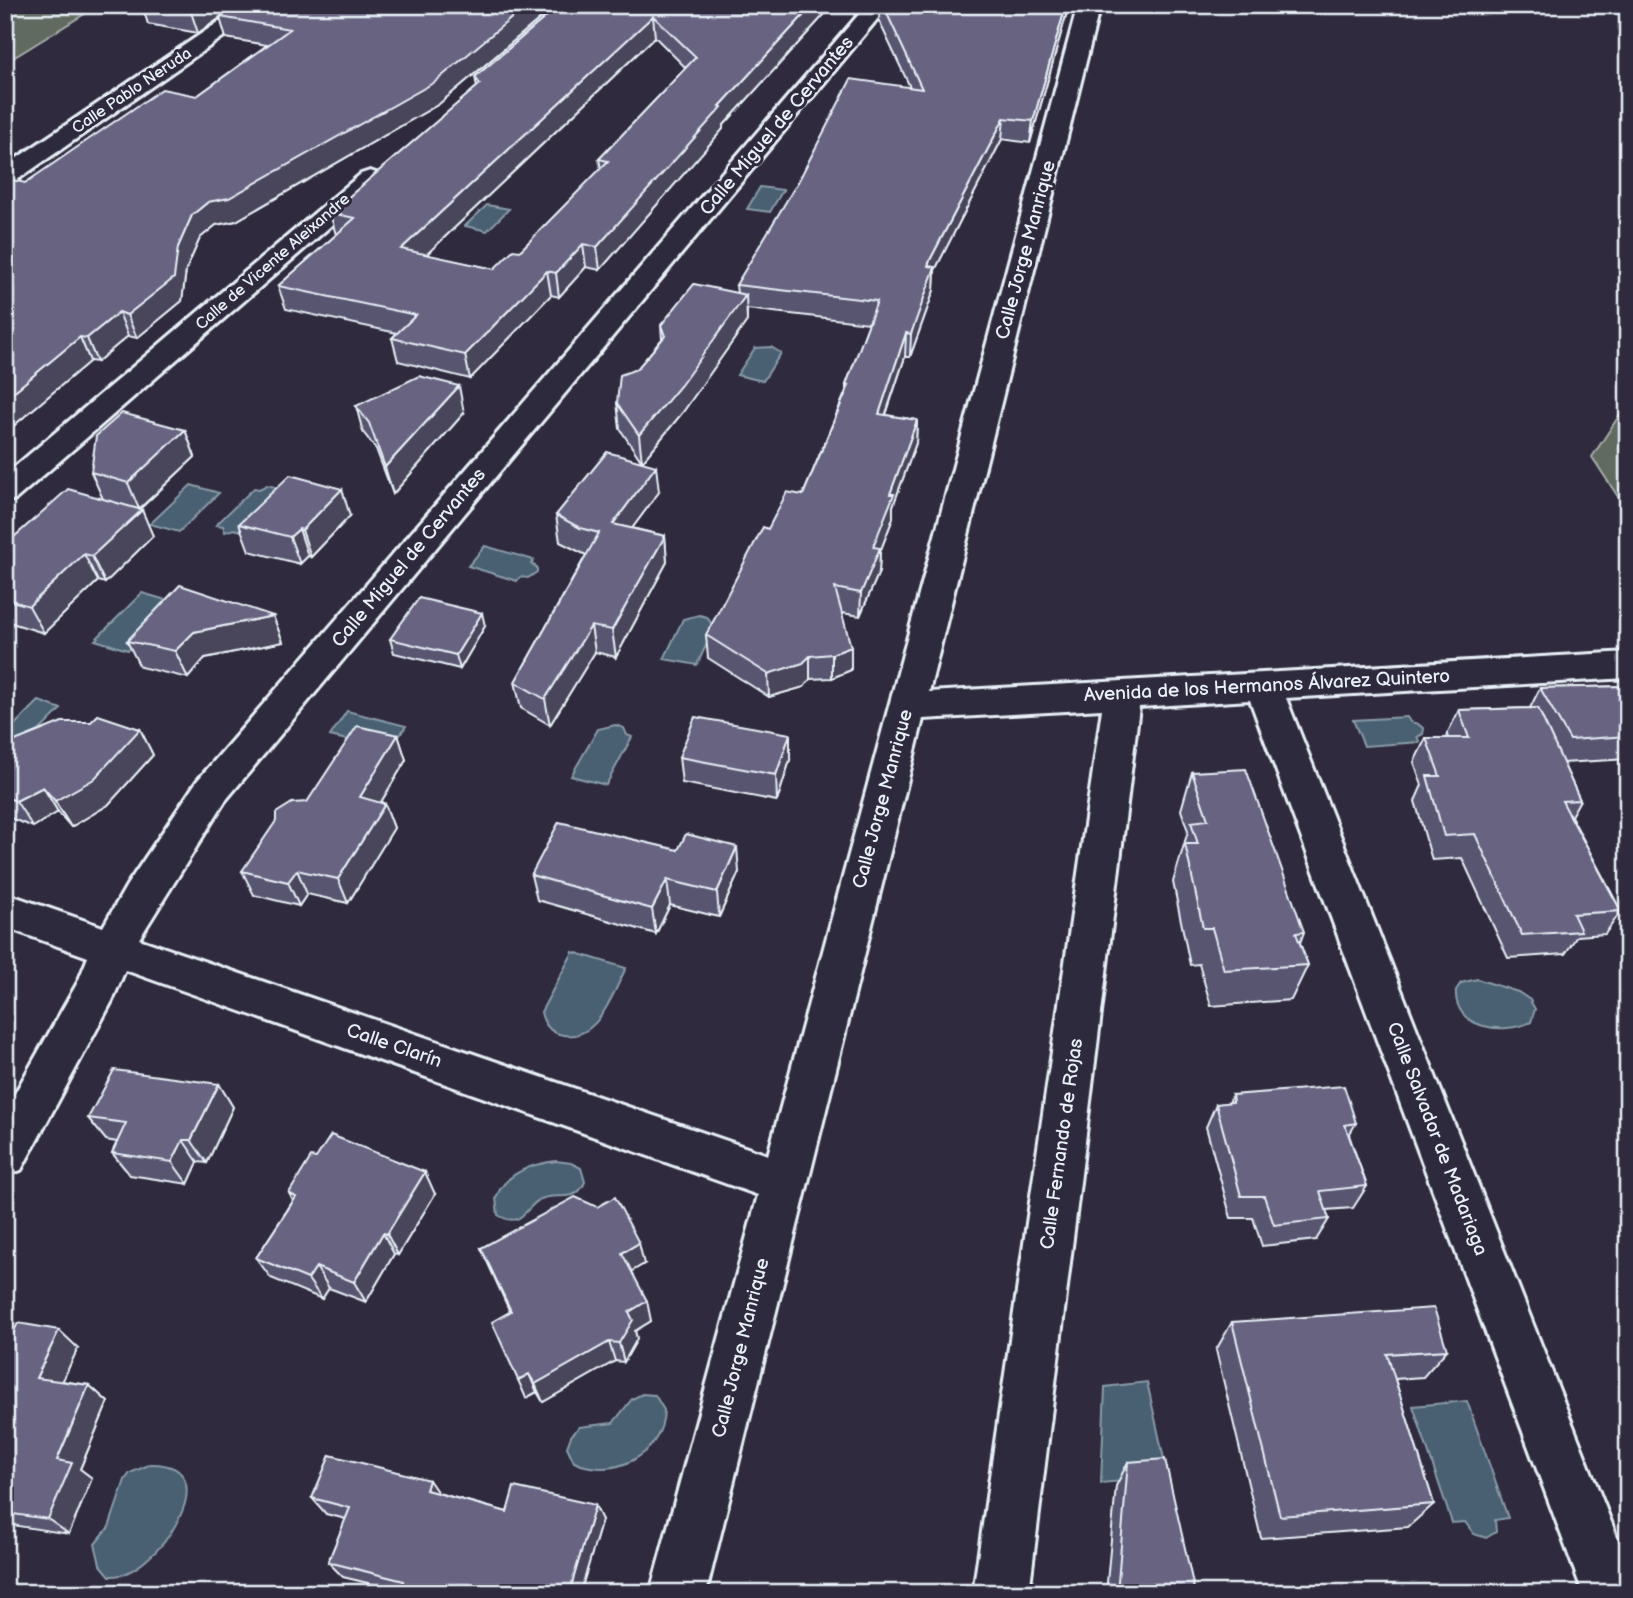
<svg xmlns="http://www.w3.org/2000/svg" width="1633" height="1598" viewBox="0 0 1633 1598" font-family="'Balsamiq Sans',sans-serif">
	<rect width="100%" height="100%" fill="#2f2a3d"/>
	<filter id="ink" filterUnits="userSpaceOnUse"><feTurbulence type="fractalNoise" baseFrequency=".0143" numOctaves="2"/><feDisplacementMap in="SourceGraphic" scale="14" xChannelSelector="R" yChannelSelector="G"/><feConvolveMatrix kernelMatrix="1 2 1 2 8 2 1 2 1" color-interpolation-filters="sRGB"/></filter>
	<g filter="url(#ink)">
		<g fill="#606a5e" stroke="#a4aeab" stroke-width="2">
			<path d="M5 5H99L5 63Z"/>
			<path d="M1628 402V512L1592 457Z"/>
		</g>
		<g fill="#496173" stroke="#899ba8" stroke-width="2">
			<path d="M760 187 783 190 770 212 747 209Z"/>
			<path d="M487 205 509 209 487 231 465 226Z"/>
			<path d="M771 347 781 353 763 381 737 375 755 348Z"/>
			<path d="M191 485 219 493 179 532 150 524Z"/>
			<path d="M267 485 275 487 278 495 241 531 234 529 225 532 223 526 216 525 254 488 259 489Z"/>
			<path d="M485 546 534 560 531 564 537 567V572L528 578 520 577 517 581 468 566Z"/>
			<path d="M142 593 173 602 128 650 95 640Z"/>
			<path d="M699 615 707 617 711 623 716 624 697 665 664 659 683 619Z"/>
			<path d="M39 701 61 709 22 748 5 742V734Z"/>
			<path d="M347 711 406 726 390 750 330 736Z"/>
			<path d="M1407 717 1410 722 1418 724 1424 729 1423 734 1417 737 1420 742 1364 746 1353 720Z"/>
			<path d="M615 725 624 728 627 735 632 737 606 785 571 776 598 729Z"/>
			<path d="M573 952 626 968C612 995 596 1048 556 1033 547 1029 543 1022 541 1012Z"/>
			<path d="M1477 979 1518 992 1530 1000 1535 1009 1531 1022C1503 1035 1453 1029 1456 990L1461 983Z"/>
			<path d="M556 1161 571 1163 581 1168 585 1182C575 1205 558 1191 541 1199 525 1206 523 1230 498 1215L496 1198C505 1173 532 1164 556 1161Z"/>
			<path d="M1147 1382 1168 1477 1101 1483 1105 1387Z"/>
			<path d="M642 1394 655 1395 664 1410C663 1456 613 1480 574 1462L567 1447 571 1436 579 1427 613 1423 632 1399Z"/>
			<path d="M1467 1401 1508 1518 1495 1520 1496 1532 1486 1538 1474 1534 1465 1522 1452 1523 1413 1406Z"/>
			<path d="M151 1464C233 1463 154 1580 110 1576L100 1564 95 1544 109 1527 125 1480 130 1473Z"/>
		</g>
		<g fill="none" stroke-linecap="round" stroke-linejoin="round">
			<g stroke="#e8f1f8" stroke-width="6">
				<g id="minor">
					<path d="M244 5H269L14 182 5 184V166Z"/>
					<path d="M867 5H889L225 801 139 939 768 1155 1078 5H1100L929 692 1628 652V678L1286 698 1628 1565V1593H1583L1250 700 1139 707 1029 1593H973L1102 709 923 719 706 1593H650L758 1195 125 970 112 1001 21 1170 5 1176V1111L78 982 88 957 5 927V893L103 927 127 885 197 781Z"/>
					<path d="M370 171 379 174 383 179 379 184 16 499 5 502V475L361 174Z"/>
				</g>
			</g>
			<use href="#minor" fill="#2f2a3d" fill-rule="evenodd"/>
		</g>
		<g fill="#59556f" stroke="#e8f1f8" stroke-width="2" fill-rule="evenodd">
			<path d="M142 5H556L439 104 236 221 216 225 200 238 186 270 182 301 137 338 128 336 97 362 90 361 5 433 25 183 197 96 267 45 226 38 220 18 198 33 148 24Z"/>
			<path d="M560 5H833L723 126V129L600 270 586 267 559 297 551 295 470 379 398 361 392 338 397 333 286 309 278 286 336 235 330 213 477 87 475 77ZM655 37 686 68 599 159 601 169 520 251 494 269 426 255Z"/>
			<path d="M880 5H1069L1030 143 1002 139 935 270 934 290 910 357H905L886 415 917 420 916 443 893 506V518L880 552 879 572 860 616 842 613 851 670 832 678 810 679 804 687 769 697 708 658 706 635 768 529 803 495 846 391V385L869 323 747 309V321L683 412 642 462 620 429 617 403 637 369 662 339 661 325 737 293 736 285 910 87 879 21Z"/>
			<path d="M356 406 464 413 393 494 376 449 363 432Z"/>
			<path d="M185 430 195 457 140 509 153 536 105 583 98 581 44 633 5 621V545L103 499 91 472Z"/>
			<path d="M659 492 632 528 665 536 667 562 616 657 595 652 550 725 521 708 515 682 586 555 560 542 556 515Z"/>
			<path d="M350 516 311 557 308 556 300 564 249 551 239 524Z"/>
			<path d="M273 616 283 642 205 658 188 678 140 667 127 641Z"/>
			<path d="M485 626 460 669 394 653 390 639Z"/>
			<path d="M1628 686V759L1563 763 1580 800 1571 816 1621 911 1605 934 1577 936 1565 954 1508 958 1462 858 1432 860 1415 801 1422 785 1414 762 1426 738H1448L1447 734 1459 710 1530 708 1540 688Z"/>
			<path d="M140 729 153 755 108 805 71 827 58 812 33 827 10 818 5 811V745Z"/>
			<path d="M398 735 406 760 381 802 385 804 394 828 348 903 307 894 299 906 254 895 242 871 307 802Z"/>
			<path d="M679 757 790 760 777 801 682 783Z"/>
			<path d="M1192 772 1304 932 1300 943 1308 965 1291 1000 1211 1006 1199 964 1190 965 1173 882 1188 831 1181 810Z"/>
			<path d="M678 850 739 872 719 917 670 905 656 934 537 900 531 875Z"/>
			<path d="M219 1084 233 1107 207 1163 198 1162 188 1184 130 1175 112 1153 117 1142 106 1140 88 1118Z"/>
			<path d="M1232 1095 1356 1123 1349 1135 1367 1186 1353 1208 1326 1210 1329 1219 1316 1240 1262 1246 1253 1218H1231L1206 1127 1216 1104 1229 1103Z"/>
			<path d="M289 1193 435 1194 398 1255 394 1254 366 1302 329 1288 322 1299 271 1278 256 1258 293 1201Z"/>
			<path d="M481 1248 644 1264 632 1271 651 1321 635 1331 637 1339 624 1362 615 1361 543 1402 537 1392 526 1398 510 1312Z"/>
			<path d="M1232 1322 1447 1350 1423 1377 1395 1379 1434 1504 1408 1527 1261 1538 1216 1350Z"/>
			<path d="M5 1348H78L62 1381 89 1385 108 1402 80 1469 92 1478 69 1534 5 1524Z"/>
			<path d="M1128 1462 1195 1593H1106L1116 1486Z"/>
			<path d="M438 1493 507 1512 602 1520 580 1593H401V1591L343 1577 328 1562 346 1519 326 1514 312 1498Z"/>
		</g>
		<g fill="#49455a" stroke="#e8f1f8" stroke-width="2">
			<path d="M201 5H239L220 17V18L198 33 191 12Z"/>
			<path d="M527 5H556L439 104 236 221 216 225 200 238 186 270 182 301 137 338 127 315 178 247 192 215 208 202Z"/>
			<path d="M813 5H833L723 126V129L600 270 597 247 720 106Z"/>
			<path d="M1066 5H1069L1030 143 1033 121Z"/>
			<path d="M653 16 655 37 407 273 401 249Z"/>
			<path d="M1004 118 1002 139 935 270 934 290 910 357 911 334 930 260Z"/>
			<path d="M583 244 586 267 559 297 556 273Z"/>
			<path d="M547 271 551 295 470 379 465 355Z"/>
			<path d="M746 295 747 321 683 412 642 462 639 435Z"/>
			<path d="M119 312 128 336 97 362 87 338Z"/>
			<path d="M906 333 905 357 878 437 879 414Z"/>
			<path d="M80 337 90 361 5 433V399Z"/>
			<path d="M459 386 464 413 393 494 385 467Z"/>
			<path d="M917 420 916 443 893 506V518L880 552 879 572 860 616 861 593 873 547 890 494Z"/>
			<path d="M185 430 195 457 139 509 128 483Z"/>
			<path d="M656 466 659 492 616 550 613 524Z"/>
			<path d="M342 489 350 516 311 557 302 530Z"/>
			<path d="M142 510 153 536 105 583 92 556Z"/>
			<path d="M299 529 308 556 300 564 290 537Z"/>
			<path d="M665 536 667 562 616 657 612 630Z"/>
			<path d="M84 554 98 581 44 633 29 606Z"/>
			<path d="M482 613 485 626 460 669 456 655Z"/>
			<path d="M273 616 283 642 205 658 188 678 175 651 194 632Z"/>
			<path d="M591 626 595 652 550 725 545 699Z"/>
			<path d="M851 647V670L832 678V654Z"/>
			<path d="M810 656V679L804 687 769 697 768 674Z"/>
			<path d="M140 729 153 755 108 805 71 827 55 801Z"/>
			<path d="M790 734V760L777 801 776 775Z"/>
			<path d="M398 735 406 760 369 822 360 797Z"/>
			<path d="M43 787 58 812 33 827 16 801Z"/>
			<path d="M385 804 394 828 348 903 338 879Z"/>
			<path d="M737 847 739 872 719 917 717 892Z"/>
			<path d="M297 870 307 894 299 906 288 882Z"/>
			<path d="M667 880 670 905 656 934 652 909Z"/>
			<path d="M219 1084 233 1107 207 1163 191 1140Z"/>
			<path d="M183 1140 198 1162 188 1184 172 1162Z"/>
			<path d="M425 1172 435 1194 398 1255 387 1234Z"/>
			<path d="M383 1233 394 1254 366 1302 354 1282Z"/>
			<path d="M639 1243 644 1264 627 1274 622 1253Z"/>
			<path d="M316 1267 329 1288 322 1299 308 1279Z"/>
			<path d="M647 1301 651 1321 635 1331 637 1339 624 1362 619 1343 629 1312Z"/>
			<path d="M59 1330 78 1348 56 1395 36 1378Z"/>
			<path d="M609 1342 615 1361 543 1402 535 1384Z"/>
			<path d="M529 1374 537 1392 526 1398 518 1380Z"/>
			<path d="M89 1385 108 1402 80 1469 92 1478 69 1534 48 1519 57 1460Z"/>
			<path d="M429 1480 440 1496 426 1490Z"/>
			<path d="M595 1505 602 1520 580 1593H569Z"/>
		</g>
		<g fill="#686381" stroke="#e8f1f8" stroke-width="2" fill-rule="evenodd">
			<path d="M155 5H201L191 12Z"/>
			<path d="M237 5H527L435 82 229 198 208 202 192 215 178 247 174 278 127 315 119 312 87 338 80 337 5 399V178L25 183 162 89 197 96 290 29 220 17Z"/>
			<path d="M560 5H813L720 106 722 107 597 247 583 244 556 273 547 271 465 355 392 338 416 315 278 286 355 218 330 213 480 84 475 77ZM653 16 696 57 599 159 608 161 520 251 513 250 494 269 401 249Z"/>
			<path d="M883 5H1066L1033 121 1004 118 930 260 928 266 935 267 911 334 906 333 879 414 917 420 890 494H894L873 547 880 548 861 593 835 588 851 647 832 654 810 656 803 663 768 674 706 635 763 527 768 529 787 492 803 495 849 385H846L877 301 736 285 799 180 851 79 922 89Z"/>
			<path d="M694 284 746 295 681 385 639 435 617 403 620 375 637 369 665 336 661 325Z"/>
			<path d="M419 376 459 386 385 467 369 423 356 406Z"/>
			<path d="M122 413 185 430 128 483 91 472 96 436Z"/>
			<path d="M607 452 656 466 613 524 665 536 612 630 591 626 545 699 515 682 599 533 580 528 556 515Z"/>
			<path d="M290 475 342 489 302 530 299 529 290 537 239 524Z"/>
			<path d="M68 489 142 510 92 556 84 554 29 606 5 599V545Z"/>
			<path d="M180 585 273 616 194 632 175 651 127 641Z"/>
			<path d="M419 598 482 613 456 655 390 639Z"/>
			<path d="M1628 686V736L1570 740 1540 688Z"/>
			<path d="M1538 708 1580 800 1562 801 1621 911 1573 914 1581 931 1522 935 1475 834 1444 836 1427 776H1440L1426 738H1469L1459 710Z"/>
			<path d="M98 715 140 729 94 779 55 801 43 787 16 801 5 797V745L62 722H91Z"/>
			<path d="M695 717 790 734 776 775 679 757Z"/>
			<path d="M357 726 398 735 360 797 385 804 338 879 297 870 288 882 242 871 276 821V813L292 803 307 802Z"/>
			<path d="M1246 769 1304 932 1296 933 1308 965 1224 970 1212 928H1203L1185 844H1198L1191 822 1208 820 1192 772Z"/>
			<path d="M559 822 678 850 686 834 737 847 717 892 667 880 652 909 531 875Z"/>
			<path d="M114 1070 219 1084 191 1140H183L172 1162 112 1153 126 1123 88 1118Z"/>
			<path d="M1344 1086 1356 1123 1345 1125 1367 1186 1320 1191 1329 1219 1274 1225 1264 1196H1241L1216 1104 1233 1102 1232 1095Z"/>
			<path d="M331 1135 425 1172 387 1234 383 1233 354 1282 316 1267 308 1279 256 1258 296 1197 289 1193 311 1157 316 1158Z"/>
			<path d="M575 1197 597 1207 615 1197 639 1243 622 1253 647 1301 629 1312 633 1320 619 1343 609 1342 535 1384 529 1374 518 1380 492 1322 511 1311 481 1248Z"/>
			<path d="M1434 1308 1447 1350 1387 1354 1434 1504 1280 1516 1232 1322Z"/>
			<path d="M18 1323 59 1330 36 1378 89 1385 57 1460 72 1463 48 1519 5 1513V1348Z"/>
			<path d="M330 1455 429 1480 426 1490 507 1512 514 1487 595 1505 569 1593H401L404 1581 328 1562 350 1508 312 1498Z"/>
			<path d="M1165 1459 1195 1593H1117L1128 1462Z"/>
		</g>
	</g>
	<g text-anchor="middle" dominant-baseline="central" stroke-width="6" stroke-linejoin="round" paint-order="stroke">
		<g font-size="16" fill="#e8f1f8" stroke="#2f2a3d">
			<text transform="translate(132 91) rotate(-34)">Calle Pablo Neruda</text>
			<text transform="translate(273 262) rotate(-41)">Calle de Vicente Aleixandre</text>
		</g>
		<g font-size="19" fill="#e8f1f8" stroke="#2f2a3d">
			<text transform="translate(777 126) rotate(-50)">Calle Miguel de Cervantes</text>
			<text transform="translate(1026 250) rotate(-75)">Calle Jorge Manrique</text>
			<text transform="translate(409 558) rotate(-50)">Calle Miguel de Cervantes</text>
			<text transform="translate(1267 686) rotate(-3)">Avenida de los Hermanos Álvarez Quintero</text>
			<text transform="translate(883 799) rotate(-75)">Calle Jorge Manrique</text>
			<text transform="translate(394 1046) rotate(19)">Calle Clarín</text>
			<text transform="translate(1437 1139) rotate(69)">Calle Salvador de Madariaga</text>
			<text transform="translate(1062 1144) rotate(-82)">Calle Fernando de Rojas</text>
			<text transform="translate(741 1348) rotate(-76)">Calle Jorge Manrique</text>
		</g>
	</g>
	<rect width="1633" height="1598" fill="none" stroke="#2f2a3d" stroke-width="28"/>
	<rect x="14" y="14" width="1605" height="1570" fill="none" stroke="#e8f1f8" stroke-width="2.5" filter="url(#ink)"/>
</svg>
